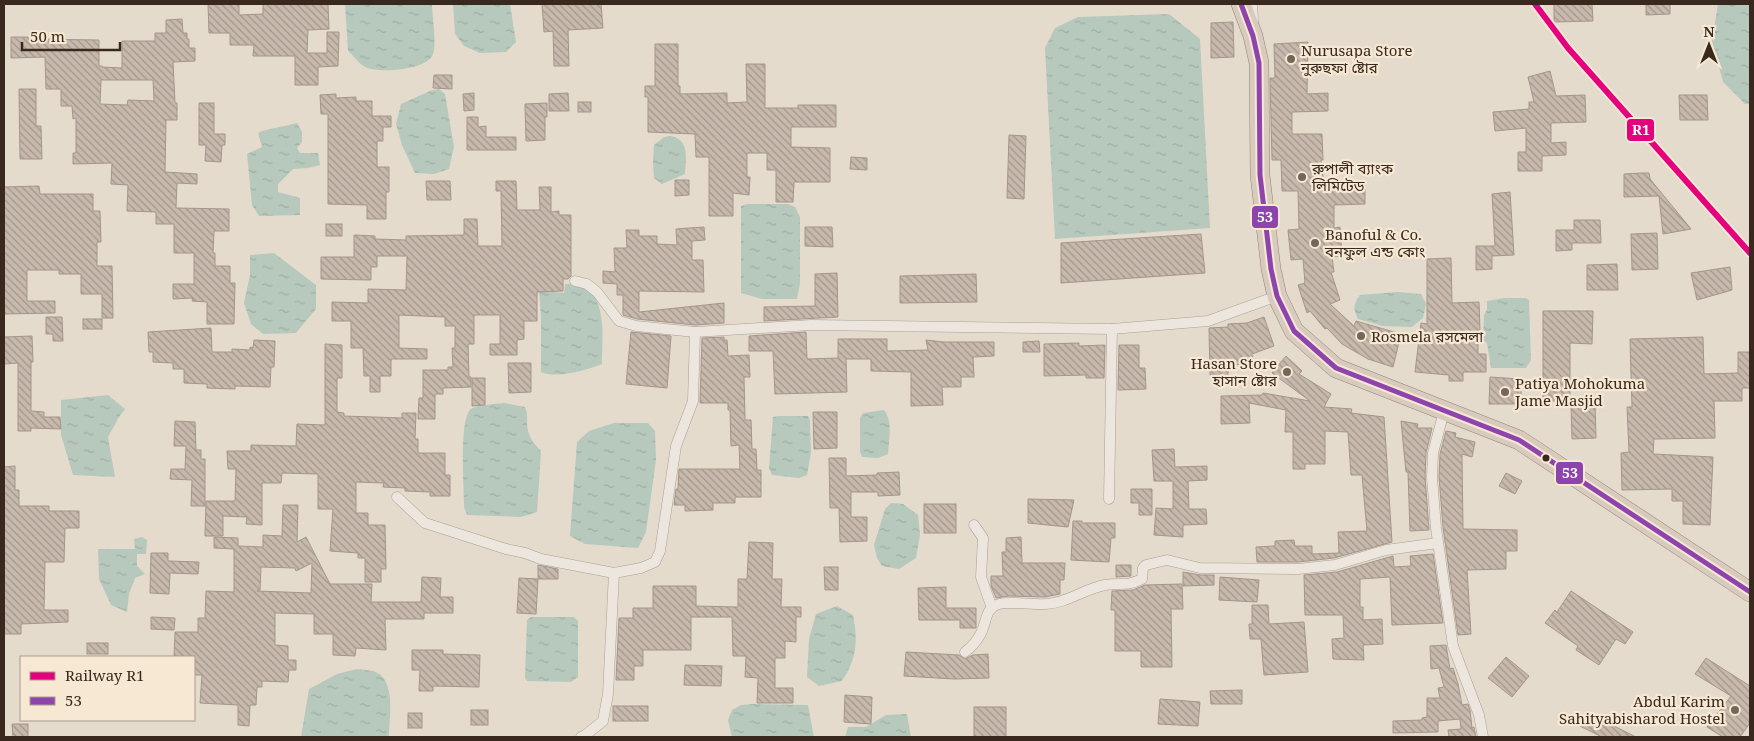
<svg xmlns="http://www.w3.org/2000/svg" width="1754" height="741" viewBox="0 0 1754 741" font-family="'Noto Serif','Noto Sans Bengali',serif">
	<defs>
		<pattern id="water-ripples" width="26" height="14" patternUnits="userSpaceOnUse" patternTransform="scale(1.25)"><rect width="26" height="14" fill="#b7c9bd"/><path d="M2 4q2-2 4 0t4 0M15 11q2-2 4 0t4 0" fill="none" stroke="#9eada2"/></pattern>
		<pattern id="building-back-hatch" width="6" height="6" patternUnits="userSpaceOnUse" patternTransform="scale(1.25)"><rect width="6" height="6" fill="#c8b9ad"/><path d="M-1 5l2 2M0 0l6 6M5-1l2 2" fill="none" stroke="#a3968c"/></pattern>
	</defs>
	<rect width="100%" height="100%" fill="#e4dbcc"/>
	<g fill="url(#water-ripples)">
		<path d="M345 4H432C432 15 437 45 433 54 428 70 379 74 365 67 359 64 353 55 348 51Z"/>
		<path d="M453 4H510L516 42 506 52 480 53 464 46 455 34Z"/>
		<path d="M1718 4H1750V104H1745L1723 82 1712 41Z"/>
		<path d="M1169 14 1200 39 1210 228 1055 239 1045 48 1055 28 1078 17Z"/>
		<path d="M439 89 445 94 454 147 449 169 434 174 415 173 402 145 396 124 401 104 430 91Z"/>
		<path d="M297 123 302 132V142L297 148 300 153H318L320 165 308 168 293 169 278 184V192L300 198V215L259 216 252 205 247 154 262 147 258 133C267 128 285 127 297 123Z"/>
		<path d="M670 136C690 139 686 159 685 174L662 184 654 178 653 161 654 145 664 137Z"/>
		<path d="M747 204H788L795 207 800 217V283L797 299H762L741 293V206Z"/>
		<path d="M274 253 316 285V309L296 333 263 334 251 324 244 303 250 275V255Z"/>
		<path d="M552 284 553 292 564 293 565 284C570 284 576 283 581 285 608 296 602 340 602 364 587 370 556 379 541 372V317L539 289Z"/>
		<path d="M1398 292 1421 294 1426 304 1423 318 1412 327 1383 326 1358 319C1353 309 1353 304 1360 295Z"/>
		<path d="M1504 298H1526L1529 300 1531 360 1526 368H1491L1487 343 1483 340 1484 315 1487 310V301Z"/>
		<path d="M108 395 125 409 119 417 108 437 115 477 73 475 61 435V400Z"/>
		<path d="M504 403 525 407C528 413 527 418 527 424 528 436 533 443 541 451L537 512 521 517 467 515 464 507C464 490 459 421 470 410 474 405 497 404 504 403Z"/>
		<path d="M884 410C893 422 889 439 888 454L878 458 862 457 860 452V418L863 413Z"/>
		<path d="M779 416H808L810 420 811 453 807 475 799 478 772 475 769 468 773 417Z"/>
		<path d="M614 423H648L655 431 656 460 646 532 638 548 585 544 570 536 577 442 589 431Z"/>
		<path d="M891 503 903 504 918 515 920 535 916 558 899 569 882 566 877 558 874 545 885 509Z"/>
		<path d="M142 537 147 540 146 554H137V566L145 574 135 578 129 594 127 612 111 605 99 579 98 549H135L134 539Z"/>
		<path d="M837 606 853 615C858 641 857 658 842 681L819 686 807 677 809 639 816 614Z"/>
		<path d="M531 617H574L578 621V677L571 682 527 681 525 678 527 620Z"/>
		<path d="M357 669C362 670 368 670 373 671 397 678 389 718 389 737H301L309 689 337 674Z"/>
		<path d="M753 704 808 705 814 737H732L728 720 732 710 741 705Z"/>
		<path d="M907 714 911 737H845L848 727H866L886 715Z"/>
	</g>
	<g fill="url(#building-back-hatch)" stroke="#a4968c" fill-rule="evenodd">
		<path d="M208 4H239V15L263 14V4H328L329 29 308 30 307 53H327V32H339L338 66 318 67V85H295V56H253L254 45H230V33H209Z"/>
		<path d="M542 4H601L603 28 568 30 569 66H554L553 31 544 32Z"/>
		<path d="M1554 4H1592L1593 21 1554 22Z"/>
		<path d="M1646 4H1670V14L1646 15Z"/>
		<path d="M182 19 183 33H187V39H189V48H195V61L173 62 175 103H177V120H166L165 172 197 174V184L177 183 176 208 229 209V231H214L213 253H215V266H230V283H235L234 324H207V302L192 301 193 298 173 299V284H194V253H174V224H156V212L127 211 128 185 111 184 112 163 73 164V153H76V118L73 119 72 106H61V89H46L45 57 11 58V37H28V39L99 40V66H102V67L122 68V41H155V33H166V20ZM101 80H153L154 101 128 100 127 105 100 104Z"/>
		<path d="M1233 22 1234 57 1211 58V23Z"/>
		<path d="M1308 42 1307 94 1328 93V111L1292 112V134H1322L1323 160H1321L1324 186 1365 185V204L1334 205V228L1340 227 1342 256 1332 257 1334 272H1331L1340 300 1330 304 1354 326 1356 321 1401 334 1393 367 1368 359 1342 344 1327 328 1325 329 1310 311 1307 313 1298 285 1305 283 1303 259 1291 260 1288 230 1299 229 1298 191H1282L1281 160H1272L1270 78H1275L1274 44Z"/>
		<path d="M655 44H678V86H680V94L727 93V103L747 102 746 64H765V108H798V105H836V127H791V147L830 148V182H794L793 202H776V170H767V153H747V177H750L749 195 733 193V216H709V157H696L695 134 648 132V97H645V86H655Z"/>
		<path d="M1550 71 1556 96 1585 95 1586 122 1551 123V143L1566 142V155L1542 156V171H1518V152H1526V128L1495 131 1493 112 1529 109V102H1534L1528 77Z"/>
		<path d="M434 75H452V89L433 88Z"/>
		<path d="M19 89H36V126H41L42 159H20Z"/>
		<path d="M474 93V110L464 111 463 94Z"/>
		<path d="M568 93 569 111H549V94Z"/>
		<path d="M336 94V98L356 97V101H372V116H391V127H383V141H377V167H389V192H386V219H367V205L328 204V114H321L320 95Z"/>
		<path d="M1679 95H1707L1708 120H1680Z"/>
		<rect x="578" y="102" width="13" height="10"/>
		<path d="M199 103H214V134H225V145H222L221 162 205 161 206 145H199Z"/>
		<path d="M547 103V117H545V140L526 141 525 104Z"/>
		<path d="M467 117H478V127L486 126V137H516V150H467Z"/>
		<path d="M1009 135 1026 136 1024 199 1007 198Z"/>
		<path d="M851 157 867 158V170L850 169Z"/>
		<path d="M1642 173H1649L1650 179 1691 229 1663 234 1659 196 1624 197V174Z"/>
		<path d="M675 180H689V195L675 196Z"/>
		<path d="M426 181H450L451 200H427Z"/>
		<path d="M496 181H516L517 210H540L539 187H551V212L559 211V215H571V276L568 279H563V291L537 292V321H524V339L517 340V355H490V344H500V315H474V344H468L469 377H471V387L443 388V394H435V419H418L419 398H423V370H448V367H453L452 348H455V326H445V317L399 315V348L427 349V359H391V376H380V392H370V376H364L363 348H351V321H332V302L368 303V289L406 290 407 256H377V267H371V280L321 279V257H354V235L375 236V239L406 240V236L464 235V219H477L478 246H502L501 191H496Z"/>
		<path d="M39 186 40 194H93V211H100L101 242H97V266H112L113 318H102V294H81V274H59V270H27V301H55V313L4 314V187Z"/>
		<path d="M1510 192 1514 255 1492 256V269L1476 270V246H1495L1492 194Z"/>
		<path d="M1574 220H1600L1601 243H1572V250L1556 251V230H1574Z"/>
		<rect x="326" y="224" width="16" height="12"/>
		<path d="M704 227 705 240 692 241V260H703L704 292 639 291V312L724 303V323L695 325 637 319 623 315V295H617V284L603 283V271L615 272 614 248H627L626 230H639V236H657V244L677 245 676 229Z"/>
		<path d="M805 227H832L833 247 805 246Z"/>
		<path d="M1657 233 1658 269 1632 270 1631 234Z"/>
		<path d="M1201 234 1205 273 1061 283V243Z"/>
		<path d="M1451 258 1452 303 1479 302 1480 330H1478V354H1486V372H1463V381H1449V375L1415 372 1421 323 1427 324V259Z"/>
		<path d="M1617 264 1618 290H1587V265Z"/>
		<path d="M1730 267 1732 290 1697 300 1691 273Z"/>
		<path d="M837 273 838 317 764 321V307L815 306V274Z"/>
		<path d="M976 274 977 302 900 303V276Z"/>
		<path d="M1543 311H1593L1592 344 1570 343V401H1543Z"/>
		<path d="M46 317H62L63 341H53V334H46Z"/>
		<path d="M1264 317 1274 346 1252 354 1253 364 1228 365V375H1210L1209 328 1228 327V324L1247 323Z"/>
		<rect x="83" y="319" width="19" height="10"/>
		<path d="M211 328 212 352H232V349L250 350V347L253 348 254 340 275 341 274 367H271L270 387 235 386V389L207 388V384L184 383V369H173V363L153 362V352H149L148 332Z"/>
		<path d="M631 332 671 336 667 388 626 384Z"/>
		<path d="M806 332 807 359 838 358V339H887V351L928 350 926 340 944 342H994V356L973 357 974 377H961V387H942L943 405 911 406V372L871 371V359H846L847 392 775 394 773 351H749V336Z"/>
		<path d="M32 336 33 362H31V411L44 412V417H60L61 429 31 428V431H18V363L4 364V337Z"/>
		<path d="M724 337V340H727L728 356 749 355 750 377H744L745 420H751L752 449H756L757 470H761V497H735V503H713V510L685 511V505H674L676 489H678L679 469H740L739 445 731 446 730 410H728V403H700L702 338Z"/>
		<path d="M1703 337 1704 374 1738 373V352H1750V388H1742V401H1714L1715 438 1654 439 1653 454 1713 457 1710 525 1683 524V501H1672V489L1622 490 1621 453 1629 452 1627 407H1632L1630 339Z"/>
		<path d="M1039 341 1040 352H1023V342Z"/>
		<path d="M1079 343V346L1105 345 1104 378H1086V375L1044 376V344Z"/>
		<path d="M325 344 342 345V378H337V412L344 413V416L402 418V413H416L415 439H418V453H445V475H450V496H430V492L405 491V488L383 487 384 483 356 482V513H368V525H385L386 569H381V582H365V558H358V553L330 551 333 509H318V474L282 473 281 483H262V525L246 524 247 517 223 516V536H205L206 501H235L236 469H228L227 451H251V445L296 446 297 424 325 425Z"/>
		<path d="M1119 345H1139V368H1145L1146 389 1118 390Z"/>
		<path d="M1286 356 1302 371 1299 374 1331 394 1324 407 1352 409 1351 413 1384 417 1392 542 1334 558 1298 562H1257L1256 547 1275 546V541L1294 540 1295 546H1312V554L1339 553 1338 532 1367 531 1362 475H1351L1348 432 1325 431V464H1305V469H1293V432H1285L1286 410 1249 403 1250 423 1221 424V396L1262 395 1263 393 1310 401 1272 373Z"/>
		<path d="M508 363H531V392L509 393Z"/>
		<path d="M1490 377 1520 379 1522 404H1489Z"/>
		<path d="M472 378H485V405L472 406Z"/>
		<path d="M1595 404 1596 438 1572 439 1571 405Z"/>
		<path d="M813 412H837V448L814 449Z"/>
		<path d="M175 421 195 422 196 450H201V459H205V506H191L192 480 170 479 171 469H185L186 446H174Z"/>
		<path d="M1401 421 1418 424 1417 428H1432L1426 453 1425 477 1429 530 1410 531 1408 472H1406Z"/>
		<path d="M1446 431 1456 433 1455 437 1475 442 1472 457 1462 454 1463 529 1517 530V551H1506V569L1467 570 1471 634 1458 635 1443 527 1439 477 1440 454Z"/>
		<path d="M1174 449 1175 467 1207 466V480L1188 481 1189 509H1206L1207 524 1183 525V537L1154 535 1156 508 1173 509V481H1154L1152 450Z"/>
		<path d="M829 458H846V476L877 475V473L899 472 900 495 878 496V492H851V517H867V541L840 542 839 508H830Z"/>
		<path d="M15 466V490H19V506H49V511H79V528H65L64 562H45L44 610H68V622L21 624V634H4V467Z"/>
		<path d="M1506 473 1522 481 1515 494 1499 486Z"/>
		<path d="M1131 489H1152V515H1139V503H1131Z"/>
		<path d="M1028 499 1074 500 1068 527 1028 523Z"/>
		<rect x="924" y="504" width="32" height="29"/>
		<path d="M283 505H298L297 542 306 537 330 584H372L371 602H421L422 577 441 578 440 597H453V613H424V619H385L386 650 356 648 355 656 333 655V634H314V614L275 613V645L288 646V660H296V670H289L288 682 262 681V687H257L256 705H250L249 726 238 725V705L200 703 202 675H194V657H174L175 632H198V618H205L206 591 234 592V549L214 548V537L238 538V546L263 547V535L282 536ZM312 563 311 593 257 591 260 590 261 567 295 568 296 571Z"/>
		<path d="M1073 521H1082V523H1115V538H1111L1109 562 1071 560Z"/>
		<path d="M1021 537 1022 563H1065L1064 580H1060V594L1045 597 1009 596 996 598 991 586V576H1003L1002 552H1006V538Z"/>
		<path d="M749 542 773 543 772 579H782L781 607H801V617H796V642L785 641V658H775V688H793V703H757L758 678 745 677 746 656H733L732 617H691V650H643V666H634V680H616L619 618H633V608H653V586H696V606L738 607V579H747Z"/>
		<path d="M151 553H168V561L199 562 198 574 170 573 169 594 150 593Z"/>
		<path d="M1433 554 1443 623 1392 625 1390 577 1360 579V607H1363V620L1382 619 1383 644 1363 645 1364 660 1333 659 1332 639 1344 638 1343 615H1305L1304 575 1337 572 1393 556 1394 567 1411 566 1410 556Z"/>
		<path d="M538 565 558 569V579H538Z"/>
		<path d="M1116 565H1131V576L1116 577Z"/>
		<path d="M824 567H838V590H825Z"/>
		<path d="M1183 572 1200 575H1214V585L1183 586Z"/>
		<path d="M1220 577 1259 580 1257 602 1219 600Z"/>
		<path d="M519 578 538 579 536 614 517 613Z"/>
		<path d="M1182 584 1183 609H1171L1172 667H1141V651H1115V610H1111L1112 591 1133 590 1145 585Z"/>
		<path d="M946 587V608H976V628H960V620H919L918 588Z"/>
		<path d="M1571 591 1633 632 1625 644 1616 639 1599 665 1576 650 1578 646 1545 623 1555 610 1557 612Z"/>
		<path d="M1252 605H1268L1269 624 1304 622 1308 672 1264 675 1261 639H1250L1249 624H1252Z"/>
		<path d="M151 617 175 618 174 630 151 629Z"/>
		<rect x="87" y="643" width="21" height="11"/>
		<path d="M1446 645 1450 669 1453 668 1458 684 1462 705 1468 704 1470 710 1472 728 1474 727 1476 737H1449L1448 730 1461 729 1460 719 1438 721V732L1393 733V721L1422 720V718L1427 717V698H1440L1438 688 1444 687 1439 668 1431 669 1430 646Z"/>
		<path d="M412 650H443V654L480 655 479 687 433 686V691H419L420 670H412Z"/>
		<path d="M906 652 959 655 965 659 973 655 988 654 989 678 954 679 904 676Z"/>
		<path d="M1506 657 1529 676 1512 697 1488 678Z"/>
		<path d="M1706 658 1750 686V723L1740 737H1723L1707 727 1731 696 1695 674Z"/>
		<path d="M685 665 722 666 721 686 684 685Z"/>
		<path d="M1242 690V704H1211L1210 691Z"/>
		<path d="M845 695 872 697 871 724 844 722Z"/>
		<path d="M1160 699 1200 702 1198 726 1158 724Z"/>
		<rect x="613" y="706" width="35" height="15"/>
		<rect x="974" y="707" width="32" height="30"/>
		<rect x="471" y="710" width="17" height="15"/>
		<rect x="408" y="713" width="14" height="15"/>
		<path d="M1588 713 1636 737H1602L1580 726Z"/>
		<path d="M12 724H28V737H13Z"/>
	</g>
	<g fill="none" stroke-linecap="round" stroke-linejoin="round">
		<g stroke="#a9a095" stroke-width="11">
			<g id="street">
				<path d="M1252 4 1253 20"/>
				<path d="M575 281 587 284 597 292 619 321 636 326 695 332"/>
				<path d="M1444 411 1433 453 1432 477 1436 528 1453 646 1479 715 1483 737"/>
				<path d="M397 497 425 523 506 549 525 553 541 559 614 573 641 568 655 562 660 551 676 446 693 401 695 332 811 325 1112 329 1208 321 1277 296"/>
				<path d="M1109 499 1112 329"/>
				<path d="M974 525 983 538 981 577 992 608"/>
				<path d="M965 652C972 647 976 642 980 635 987 624 984 608 999 604 1009 601 1034 605 1046 604 1067 603 1084 589 1105 585 1121 582 1126 587 1142 579L1143 568 1146 565 1167 560 1200 568 1298 569 1335 565 1386 550 1438 543"/>
				<path d="M581 737 584 736 603 721 608 694 614 573"/>
			</g>
		</g>
		<g stroke="#8f867c" stroke-width="20">
			<path id="highway" d="M1241 4 1253 36 1259 63 1260 175 1271 269 1277 296 1294 331 1336 368 1519 440 1750 592"/>
		</g>
		<use href="#street" stroke="#ece6de" stroke-width="10"/>
		<use href="#highway" stroke="#d8cbbd" stroke-width="19"/>
		<g stroke="#f6e8d2" stroke-width="9">
			<path id="bus-1" d="M1241 4 1253 36 1259 63 1260 175 1271 269 1277 296 1294 331 1336 368 1519 440 1750 592"/>
		</g>
		<use href="#bus-1" stroke="#8e44ad" stroke-width="5"/>
		<g stroke="#f6e8d2" stroke-width="10">
			<path id="rail-1" d="M1535 4 1568 48 1750 253"/>
		</g>
		<use href="#rail-1" stroke="#e5007d" stroke-width="6"/>
	</g>
	<g fill="#74675a" stroke="#f6e8d2" stroke-width="2">
		<circle cx="1291" cy="59" r="5"/>
		<circle cx="1302" cy="177" r="5"/>
		<circle cx="1315" cy="243" r="5"/>
		<circle cx="1361" cy="336" r="5"/>
		<circle cx="1287" cy="372" r="5"/>
		<circle cx="1505" cy="392" r="5"/>
		<circle cx="1735" cy="710" r="5"/>
	</g>
	<circle fill="#38281d" stroke="#f6e8d2" stroke-width="2" cx="1546" cy="458" r="4.5"/>
	<g text-anchor="middle" dominant-baseline="central" stroke-width="4.5" stroke-linejoin="round" paint-order="stroke">
		<g font-size="15" fill="#38281d" stroke="#f6e8d2" text-anchor="start">
			<text x="1301" y="50">Nurusapa Store<tspan x="1301" dy="17">নুরুছফা ষ্টোর</tspan></text>
			<text x="1312" y="168">রুপালী ব্যাংক<tspan x="1312" dy="17">লিমিটেড</tspan></text>
			<text x="1325" y="234">Banoful &amp; Co.<tspan x="1325" dy="17">বনফুল এন্ড কোং</tspan></text>
			<text x="1371" y="336">Rosmela রসমেলা</text>
			<text x="1277" y="363" text-anchor="end">Hasan Store<tspan x="1277" dy="17">হাসান ষ্টোর</tspan></text>
			<text x="1515" y="383">Patiya Mohokuma<tspan x="1515" dy="17">Jame Masjid</tspan></text>
			<text x="1725" y="701" text-anchor="end">Abdul Karim<tspan x="1725" dy="17">Sahityabisharod Hostel</tspan></text>
		</g>
	</g>
	<g stroke="#f6e8d2" stroke-width="2">
		<rect x="1626" y="118" width="29" height="24" rx="5" fill="#e5007d"/>
		<rect x="1251" y="205" width="28" height="24" rx="5" fill="#8e44ad"/>
		<rect x="1555" y="461" width="29" height="24" rx="5" fill="#8e44ad"/>
	</g>
	<g font-size="14" text-anchor="middle" font-weight="bold" fill="#fff">
		<text x="1641" y="135">R1</text>
		<text x="1265" y="222">53</text>
		<text x="1570" y="478">53</text>
	</g>
	<rect width="1754" height="741" fill="none" stroke="#38281d" stroke-width="10"/>
	<rect x="20" y="656" width="175" height="65" fill="#f6e8d2" stroke="#aa9b8a"/>
	<rect x="30" y="672" width="25" height="8" fill="#e5007d" stroke="#aa9b8a"/>
	<text x="65" y="681" font-size="15" fill="#38281d">Railway R1</text>
	<rect x="30" y="697" width="25" height="8" fill="#8e44ad" stroke="#aa9b8a"/>
	<text x="65" y="706" font-size="15" fill="#38281d">53</text>
	<g transform="translate(1709 45)" stroke="#f6e8d2" stroke-width="4" paint-order="stroke">
	<path d="M0-4L9 19L0 12L-9 19Z" fill="#38281d"/>
	<text y="-8" font-size="14" font-weight="bold" text-anchor="middle" fill="#38281d">N</text>
	</g>
	<path d="M22 42v8h98v-8" fill="none" stroke="#38281d" stroke-width="2.5"/>
	<text x="30" y="42" font-size="15" fill="#38281d" stroke="#f6e8d2" stroke-width="4" paint-order="stroke">50 m</text>
</svg>
